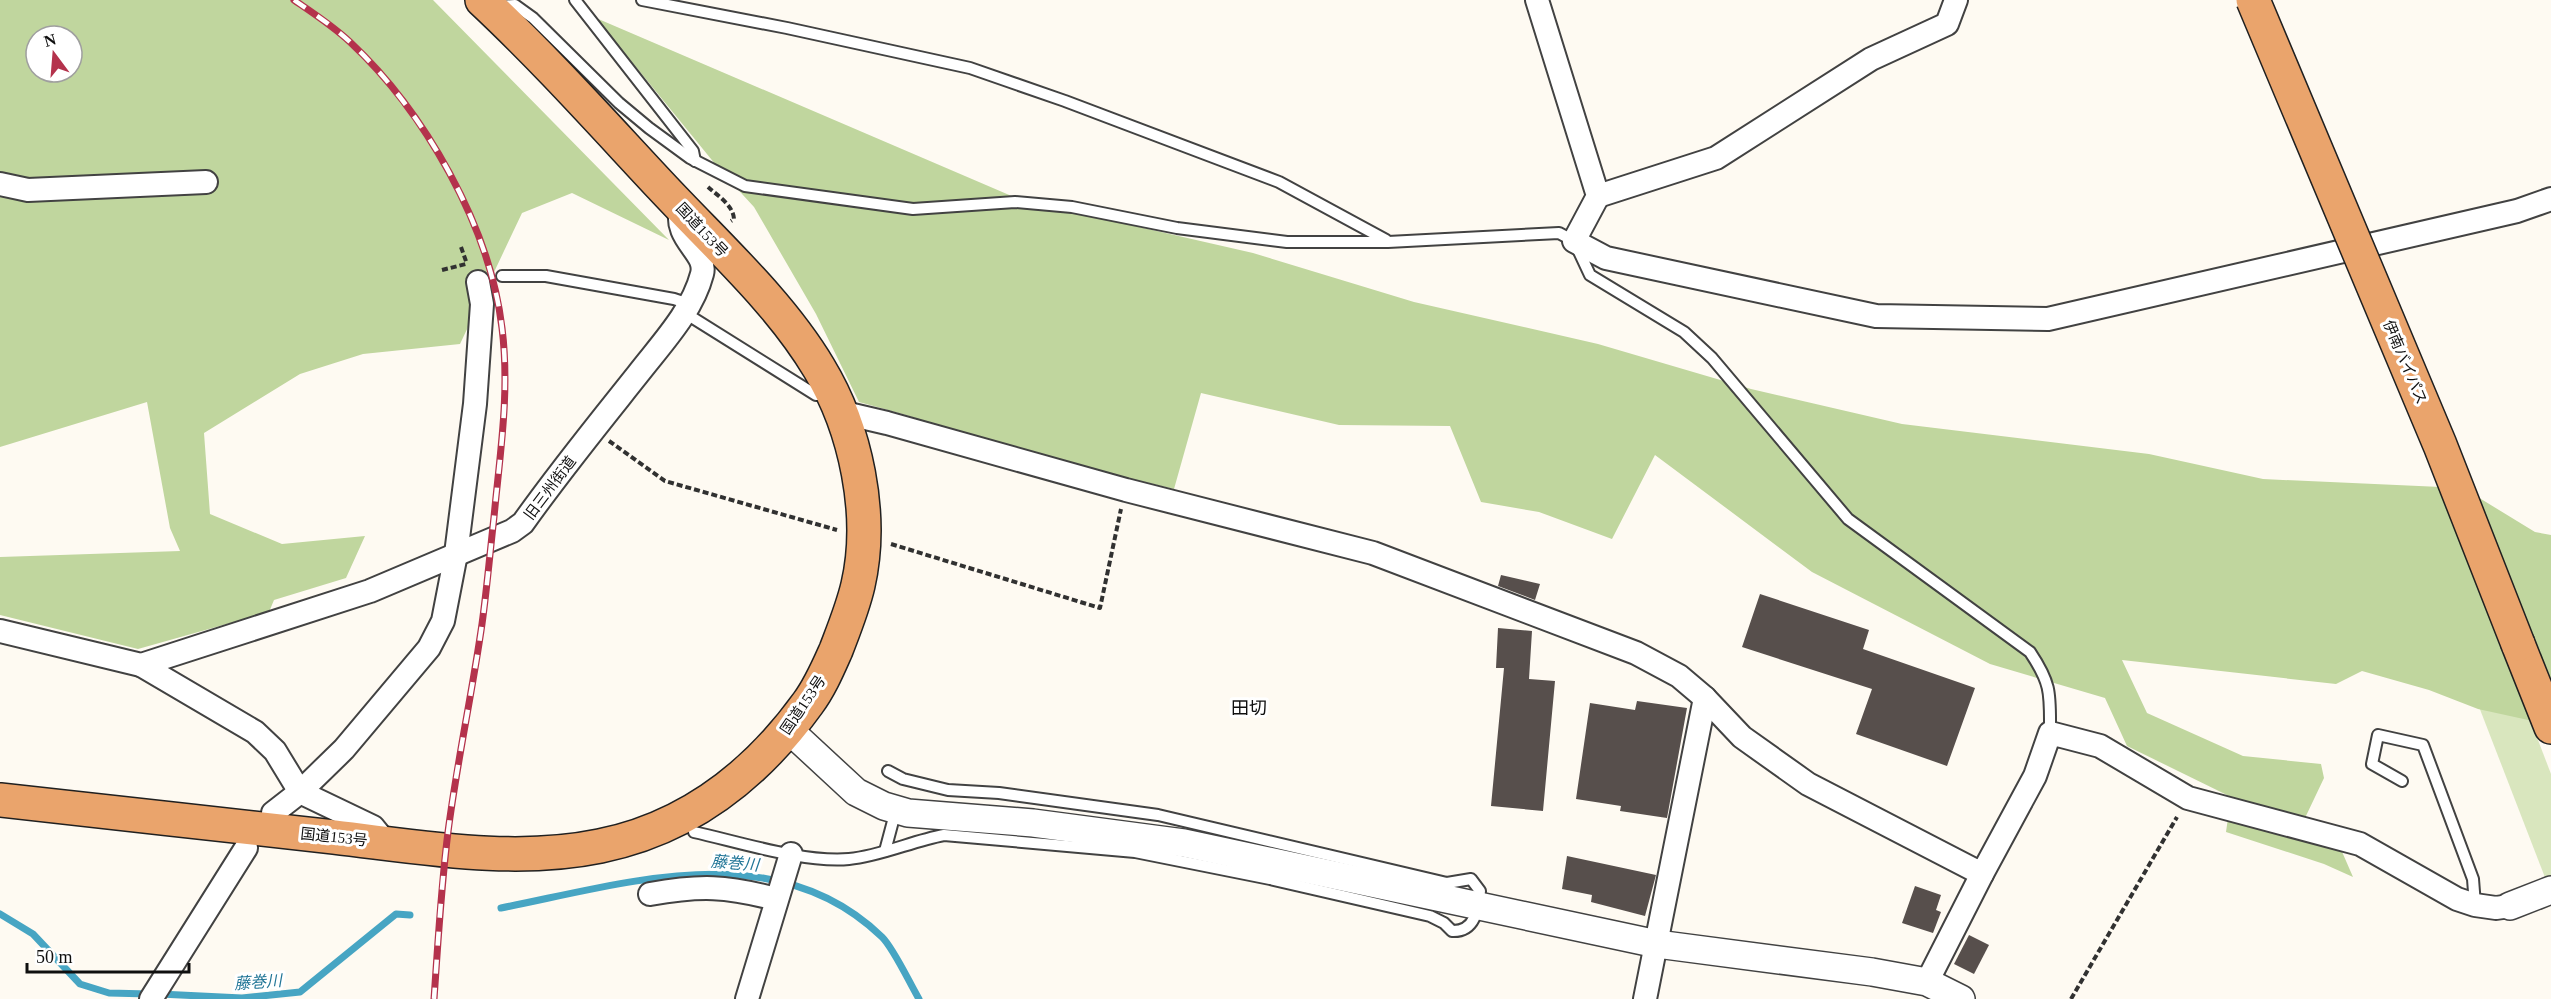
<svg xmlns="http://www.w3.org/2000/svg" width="2551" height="999" viewBox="0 0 2551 999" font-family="'Times New Roman','Noto Sans JP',serif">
	<rect width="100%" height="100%" fill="#fefaf2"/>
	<path fill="#d9e6be" d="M2452 637 2501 643 2551 774V893Z"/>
	<g fill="#c0d69e" fill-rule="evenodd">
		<path d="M0 0H433L669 240 572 193 522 213 460 344 363 354 300 374 204 433 210 514 282 544 365 536 346 578 274 600 269 612 138 649 0 615V557L180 551 170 528 147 402 0 447ZM36 36H72V72H36Z"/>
		<path d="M596 18 1021 200 1253 253 1414 302 1598 344 1751 389 1902 424 2149 454 2263 479 2463 488 2535 532 2551 535V725L2478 709 2429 690 2362 671 2336 684 2122 660 2147 713 2243 756 2321 764 2324 778 2305 818 2333 831 2353 877 2324 864 2226 832 2231 797 2127 746 2105 698 1990 664 1812 572 1655 455 1612 539 1539 512 1481 502 1450 426 1339 425 1201 393 1174 489 1023 453 906 415 859 402 816 314 754 207 720 170Z"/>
	</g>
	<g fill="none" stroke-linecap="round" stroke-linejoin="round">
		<g stroke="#47a5c3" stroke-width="7">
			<path d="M501 908C628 883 776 834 882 937 894 949 909 982 919 999"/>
			<path d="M0 914 33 934 80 984 109 993 149 994"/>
			<path d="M160 994 242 998 300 992 396 914 410 915"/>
		</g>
	</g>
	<g fill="#574f4c">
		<path d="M1501 575 1540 584 1535 600 1498 586Z"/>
		<path d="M1760 594 1869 630 1863 649 1975 688 1947 766 1856 734 1872 689 1742 647Z"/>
		<path d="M1498 628 1532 631 1529 679 1555 681 1543 811 1491 806 1504 668H1496Z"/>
		<path d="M1637 701 1687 708 1667 818 1620 811 1621 806 1576 799 1590 703 1635 710Z"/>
		<path d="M1567 856 1656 875 1645 916 1591 902 1592 895 1562 889Z"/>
		<path d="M1915 886 1941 895 1936 910 1941 912 1933 933 1902 923Z"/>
		<path d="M1969 935 1989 945 1974 974 1954 964Z"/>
	</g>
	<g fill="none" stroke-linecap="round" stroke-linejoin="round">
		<g stroke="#424242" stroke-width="14">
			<g id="service">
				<path d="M575 0 693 151 695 161"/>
				<path d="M642 0 787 28 970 68 1065 101 1279 182 1386 240"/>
				<path d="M497 6 515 5 533 18 619 103 649 128 690 158 745 186 913 209 1015 202 1072 207 1177 228 1287 242H1388L1559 233 1574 241 1590 275 1684 332 1712 358 1848 519 2030 652C2052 685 2050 694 2050 733"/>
				<path d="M502 276H546L674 299 689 304"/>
				<path d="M685 313 816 395H827"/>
				<path d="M2402 781 2372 764 2378 735 2423 745 2473 879 2475 905"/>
				<path d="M694 832C739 842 804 863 849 859 881 856 912 841 944 835L1135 852 1270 879 1430 916 1444 923 1452 931C1475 932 1478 910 1480 891L1471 879 1447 883 1158 815 999 793 948 790 903 779 888 771"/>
				<path d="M885 851 893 821"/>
			</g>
		</g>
		<g stroke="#424242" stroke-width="26">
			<g id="minor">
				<path d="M1537 0 1598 196 1574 241 1606 258 1876 316 2048 319 2517 211 2551 199"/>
				<path d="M0 184 28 190 206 182"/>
				<path d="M1598 196 1716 158 1871 59 1947 24 1956 0"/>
				<path d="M840 412 887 423 1126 490 1373 553 1636 653 1679 676 1705 698 1742 737 1808 784 1982 874 2035 776 2050 733 2100 746 2188 798 2360 844 2457 899 2475 905 2496 908 2510 906"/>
				<path d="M0 631 141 665 370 591 512 531 523 523C559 472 599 423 638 374 662 343 692 312 702 274 708 252 673 240 681 208"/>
				<path d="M141 665 255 732 275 751 300 792 373 827 386 843"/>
				<path d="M273 813 300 792 344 749 429 648 443 621 456 554 475 404 482 304 478 282"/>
				<path d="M650 894C701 885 726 886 776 899"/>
				<path d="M1927 982 1982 874"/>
				<path d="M151 999 246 848"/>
				<path d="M747 999 791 854"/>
				<path d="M1645 999 1705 698"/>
			</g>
		</g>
		<g stroke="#424242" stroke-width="30">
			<g id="tertiary">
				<path d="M789 730 856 792 884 806 908 813 1033 823 1184 843 1657 944 1872 972 1927 982 1961 999"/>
				<path d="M2510 906 2551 890"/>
			</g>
		</g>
		<g stroke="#202020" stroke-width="36">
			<g id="trunk">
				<path d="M2518 644 2551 727"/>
				<path d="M0 800C111 812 223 825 334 837 421 847 513 864 600 846 689 828 756 775 808 703 820 687 828 668 836 650 844 629 853 607 858 585 874 515 856 429 819 368 779 301 715 244 661 186 603 124 545 59 482 0"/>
			</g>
		</g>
		<g stroke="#313131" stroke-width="4" stroke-dasharray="6 3" stroke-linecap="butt">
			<path d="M708 187C718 196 733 205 734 219L731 221"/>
			<path d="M461 247 467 264"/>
			<path d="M442 270 466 264"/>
			<path d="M609 441 665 481 837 530"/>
			<path d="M891 544 1100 608 1121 509"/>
			<path d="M2071 999 2177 817"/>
		</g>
		<use href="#service" stroke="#fff" stroke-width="10"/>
		<use href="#minor" stroke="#fff" stroke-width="22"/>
		<use href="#tertiary" stroke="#fff" stroke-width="27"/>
		<use href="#trunk" stroke="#eaa46c" stroke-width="33"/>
		<g stroke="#b4324c" stroke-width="7">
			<path id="rail" d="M294 0C313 13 333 26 350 42 424 111 490 226 502 328 510 392 500 453 494 517 490 552 487 588 482 624 472 694 457 762 448 832 441 887 438 943 434 999"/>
		</g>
		<use href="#rail" stroke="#fff" stroke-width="4.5" stroke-dasharray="14" stroke-linecap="butt"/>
		<g stroke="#202020" stroke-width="36" stroke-linecap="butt">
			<path id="trunk-bridge" d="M2253 0 2440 445 2518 644"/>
		</g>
		<use href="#trunk-bridge" stroke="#eaa46c" stroke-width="33"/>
	</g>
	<g text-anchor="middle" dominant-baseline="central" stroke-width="6" stroke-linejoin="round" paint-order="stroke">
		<g font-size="15" fill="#0f0f0f" stroke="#fff">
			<text transform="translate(702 230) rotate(47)">国道153号</text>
			<text transform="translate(2405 362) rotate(67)">伊南バイパス</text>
			<text transform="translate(550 488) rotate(-53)">旧三州街道</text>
			<text transform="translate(803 705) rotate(-56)">国道153号</text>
			<text transform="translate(334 837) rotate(6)">国道153号</text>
		</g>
		<g font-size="16" font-style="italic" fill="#227697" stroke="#fff">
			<text transform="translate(735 863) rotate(5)">藤巻川</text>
			<text transform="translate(258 982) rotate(-4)">藤巻川</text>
		</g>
		<g font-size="18" fill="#0f0f0f" stroke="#fff">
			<text x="1249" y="708">田切</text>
		</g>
	</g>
	<g transform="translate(54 54) rotate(344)"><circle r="28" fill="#ffffff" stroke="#9f9f9f" stroke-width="1.5"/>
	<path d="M0-4.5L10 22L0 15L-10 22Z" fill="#b4324c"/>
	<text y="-9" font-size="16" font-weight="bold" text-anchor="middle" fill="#0f0f0f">N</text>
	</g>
	<path d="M27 963v9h162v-9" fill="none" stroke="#0f0f0f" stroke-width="3"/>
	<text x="36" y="963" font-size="18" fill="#0f0f0f" stroke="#ffffff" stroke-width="4.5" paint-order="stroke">50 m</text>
</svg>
